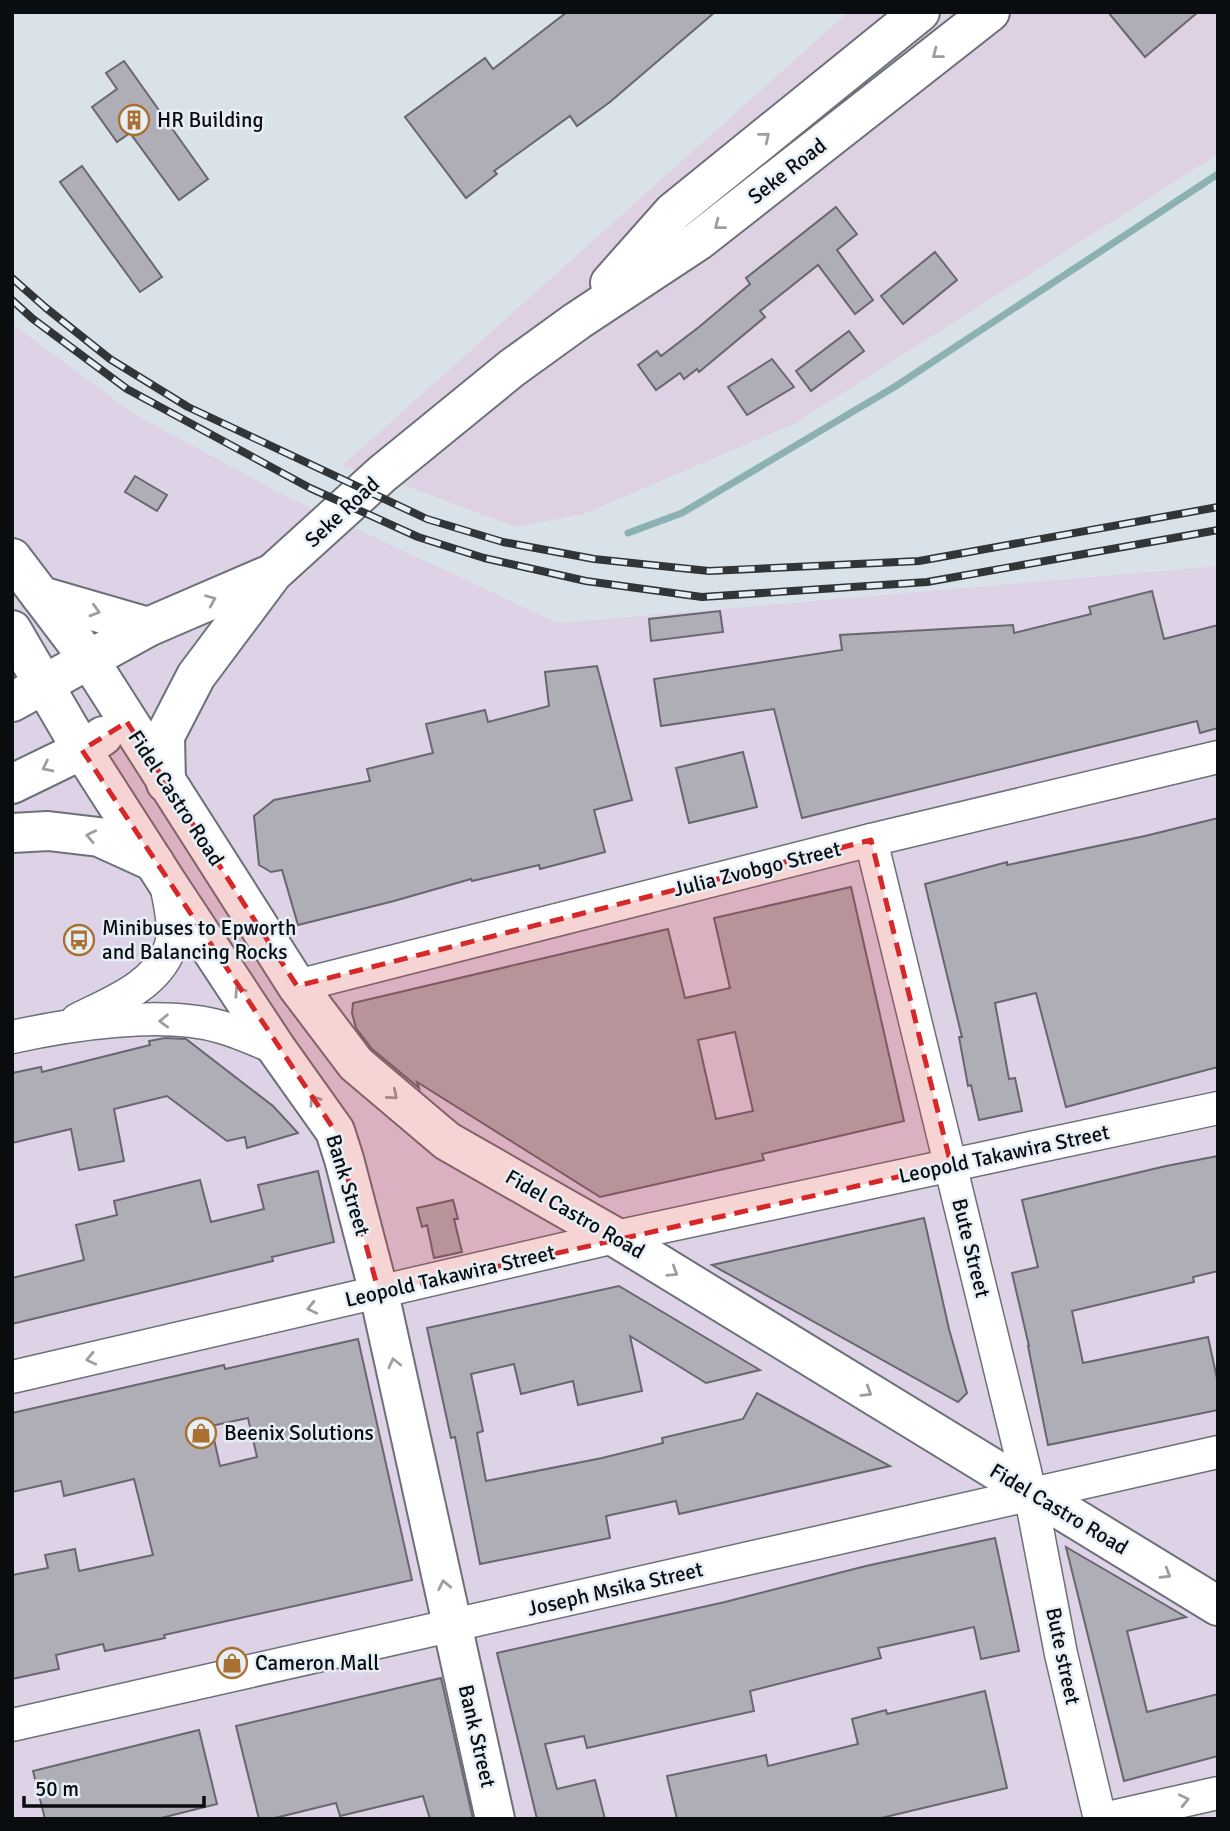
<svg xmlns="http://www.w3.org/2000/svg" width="1230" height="1831" viewBox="0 0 1230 1831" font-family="Signika,sans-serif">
	<rect width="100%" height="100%" fill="#dae2e9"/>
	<path fill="#ddd2e6" d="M12 324 134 414 282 494 558 623 1218 566V1819H12Z"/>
	<path fill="#dfd1e4" d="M848 12H1218V154L794 424 584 514 516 527 406 486 342 466Z"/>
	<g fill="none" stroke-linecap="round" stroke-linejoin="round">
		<path stroke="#8bb1b2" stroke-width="7" d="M628 533 682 513 896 386 1218 174"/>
	</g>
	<g fill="#afaeb7" stroke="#68666f" stroke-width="2" fill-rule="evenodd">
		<path d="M567 12H715L610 102 577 126 570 116 494 171 497 174 466 198 405 117 485 58 493 69Z"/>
		<path d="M1108 12H1198L1145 57Z"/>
		<path d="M124 61 208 179 179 200 130 133 117 142 92 107 117 89 106 73Z"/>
		<path d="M82 166 162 277 140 292 60 182Z"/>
		<path d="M836 207 857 234 837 250 873 300 855 314 818 265 760 311 765 317 699 372 697 369 684 379 680 373 656 390 638 365 657 351 661 356 699 327 750 284 746 278Z"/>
		<path d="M935 252 957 280 903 324 881 296Z"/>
		<path d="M849 331 864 351 811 391 796 371Z"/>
		<path d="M772 359 794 387 747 415 728 387Z"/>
		<path d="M135 476 167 495 157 511 125 492Z"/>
		<path d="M1152 591 1164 639 1218 625V728L1200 733 1197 721 802 818 774 709 661 726 654 679 842 650 840 635 1013 625 1014 633 1091 614 1089 607Z"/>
		<path d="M720 611 723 632 651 641 649 619Z"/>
		<path d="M597 666 632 800 594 810 605 852 540 869 539 865 472 881 471 879 394 901 298 925 282 870 271 872 259 865 254 816 274 800 370 781 367 769 433 753 426 724 485 710 488 722 549 706 545 672Z"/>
		<path d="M743 752 757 807 689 823 676 768Z"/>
		<path d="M1218 818V1067L1066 1107 1036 993 995 1003 1009 1079 1015 1078 1022 1111 979 1120 971 1085 968 1086 959 1037H962L925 884 1007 862V865L1145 836Z"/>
		<path d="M851 887 904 1121 762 1154 764 1160 600 1197 417 1082 419 1088 372 1049 356 1028 352 1013 353 1003 668 929 685 998 730 988 714 918ZM735 1032 753 1111 716 1119 698 1040Z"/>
		<path d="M165 1038 186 1039 273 1106 298 1133 247 1148 245 1137 227 1141 167 1096 114 1109 124 1161 79 1170 71 1129 12 1143V1073L41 1067 42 1072 150 1045 149 1041Z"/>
		<path d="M1218 1156V1271L1193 1277 1194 1282 1072 1311 1083 1363 1208 1337 1218 1383V1410L1048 1445 1028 1346H1029L1012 1273 1038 1267 1022 1200 1166 1166Z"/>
		<path d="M318 1171 334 1242 272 1257 273 1261 12 1324V1278L84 1260 76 1225 117 1215 114 1201 200 1180 211 1222 264 1209 258 1185Z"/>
		<path d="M453 1200 458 1219H454L462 1252 434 1258 427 1225 422 1227 417 1208Z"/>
		<path d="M924 1218 949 1329 967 1393 958 1402 712 1265Z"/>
		<path d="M619 1286 760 1370 706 1383 630 1336 642 1391 578 1405 573 1381 521 1394 514 1364 471 1374 483 1431 477 1433 486 1481 602 1458 663 1443 662 1438 743 1419 757 1393 890 1466 679 1514 676 1501 606 1516 610 1538 480 1564 455 1437 451 1438 427 1328Z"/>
		<path d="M358 1339 412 1580 164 1635 165 1638 105 1651 103 1644 56 1655 59 1669 12 1679V1575L48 1568 45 1555 75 1549 79 1571 153 1555 134 1479 64 1496 61 1481 12 1492V1413L224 1365 225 1369ZM248 1418 257 1457 220 1466 211 1426Z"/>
		<path d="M995 1538 1019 1651 981 1659 974 1627 878 1648 881 1658 750 1691 754 1711 587 1748 584 1736 545 1744 557 1789 595 1780 605 1819H537L497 1653 725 1602 866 1566Z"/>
		<path d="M1066 1547 1186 1617 1127 1631 1147 1712 1218 1694V1756L1124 1781Z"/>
		<path d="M441 1678 473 1819H430L423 1796 340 1816 336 1803 271 1819H259L236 1726Z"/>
		<path d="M985 1691 1007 1788 877 1819H677L667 1776 766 1755 768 1766 858 1744 852 1719 886 1710 887 1714Z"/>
		<path d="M199 1730 217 1804 157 1819H45L33 1771Z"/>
	</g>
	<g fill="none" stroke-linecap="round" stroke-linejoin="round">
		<g stroke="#6b7178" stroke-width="35">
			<g id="minor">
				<path d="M871 840 1030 1492 1061 1654 1100 1819"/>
				<path d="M297 986 871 840 1218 757"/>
				<path d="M77 1020C112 1002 155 987 170 948 177 929 169 902 166 883"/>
				<path d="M12 1037C71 1024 163 1010 221 1027 240 1032 258 1041 276 1048"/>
				<path d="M12 1377 615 1237 1218 1108"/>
				<path d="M12 1725 1218 1452"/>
				<path d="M1103 1819 1218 1793"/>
			</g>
		</g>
		<g stroke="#6b7178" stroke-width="42">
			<g id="major">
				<path d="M610 283 673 212 920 12"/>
				<path d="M12 558 88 658 297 986 356 1064 447 1141 615 1237 1218 1606"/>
				<path d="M41 596 148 627"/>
				<path d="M12 630 82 750 166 881 276 1048 335 1131 344 1159 379 1293 495 1819"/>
				<path d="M12 702 148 627 271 574"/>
				<path d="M166 783 165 736 196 676 273 573 382 474 512 368 577 321 698 241 990 12"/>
				<path d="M12 784 82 750 103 736"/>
				<path d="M12 833 48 831 99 837 154 862"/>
			</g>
		</g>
		<use href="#minor" stroke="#fff" stroke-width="32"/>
		<use href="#major" stroke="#fff" stroke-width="38"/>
		<g stroke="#313538" stroke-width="8">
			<g id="rail">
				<path d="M12 278 46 308 110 359 188 407 427 519 503 542 594 559 709 571 919 561 1218 507"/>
				<path d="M12 300 33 319 127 389 310 488 418 537 484 558 586 581 702 597 927 582 1218 530"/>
			</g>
		</g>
		<use href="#rail" stroke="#e7eff6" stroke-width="5" stroke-dasharray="16" stroke-linecap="butt"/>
	</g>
	<defs><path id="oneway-chevron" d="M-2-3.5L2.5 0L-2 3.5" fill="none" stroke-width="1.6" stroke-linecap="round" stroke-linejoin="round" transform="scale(1.75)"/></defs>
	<g stroke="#9d9e9f">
		<use href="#oneway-chevron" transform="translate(937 54) rotate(142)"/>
		<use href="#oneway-chevron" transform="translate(765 137) rotate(-39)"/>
		<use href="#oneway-chevron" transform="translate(719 225) rotate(142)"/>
		<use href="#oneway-chevron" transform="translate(211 600) rotate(-23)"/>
		<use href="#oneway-chevron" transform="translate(95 611) rotate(16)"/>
		<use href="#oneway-chevron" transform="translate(47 767) rotate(154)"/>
		<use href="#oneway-chevron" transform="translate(91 836) rotate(-168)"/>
		<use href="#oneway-chevron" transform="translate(239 991) rotate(-124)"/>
		<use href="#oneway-chevron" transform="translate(164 1021) rotate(179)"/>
		<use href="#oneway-chevron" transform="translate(393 1095) rotate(40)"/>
		<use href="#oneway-chevron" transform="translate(314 1100) rotate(-125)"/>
		<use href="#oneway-chevron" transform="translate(673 1272) rotate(32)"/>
		<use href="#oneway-chevron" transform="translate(312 1308) rotate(167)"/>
		<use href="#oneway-chevron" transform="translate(91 1359) rotate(167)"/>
		<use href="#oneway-chevron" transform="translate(394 1363) rotate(-103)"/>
		<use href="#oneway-chevron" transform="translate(867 1392) rotate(32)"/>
		<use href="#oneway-chevron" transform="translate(1166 1574) rotate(31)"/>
		<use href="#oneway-chevron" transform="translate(444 1585) rotate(-102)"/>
		<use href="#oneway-chevron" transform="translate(1184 1800) rotate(-13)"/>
	</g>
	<path fill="#d62828" fill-opacity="0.2" stroke="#d62828" stroke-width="5" stroke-dasharray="14 9" stroke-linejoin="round" d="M127 722 297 986 871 840 951 1165 379 1293 335 1131 82 750Z"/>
	<defs>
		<g id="building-ring" transform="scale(1.575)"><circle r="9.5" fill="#e7eff6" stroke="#a9702f" stroke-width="1.5"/><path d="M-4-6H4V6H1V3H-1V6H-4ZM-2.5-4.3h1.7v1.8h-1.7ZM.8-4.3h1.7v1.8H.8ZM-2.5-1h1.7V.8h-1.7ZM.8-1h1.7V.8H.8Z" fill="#a9702f"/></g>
		<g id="bus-ring" transform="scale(1.575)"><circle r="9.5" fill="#e7eff6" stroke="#a9702f" stroke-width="1.5"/><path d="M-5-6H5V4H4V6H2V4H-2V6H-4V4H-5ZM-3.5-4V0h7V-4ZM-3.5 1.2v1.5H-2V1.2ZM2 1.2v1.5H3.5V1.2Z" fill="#a9702f"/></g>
		<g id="shop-ring" transform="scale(1.575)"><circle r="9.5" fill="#e7eff6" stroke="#a9702f" stroke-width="1.5"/><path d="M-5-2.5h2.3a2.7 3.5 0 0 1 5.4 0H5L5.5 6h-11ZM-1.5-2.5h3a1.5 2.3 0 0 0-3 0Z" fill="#a9702f"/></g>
	</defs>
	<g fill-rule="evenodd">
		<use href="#building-ring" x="134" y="120"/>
		<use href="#bus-ring" x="79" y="940"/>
		<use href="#shop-ring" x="201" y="1433"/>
		<use href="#shop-ring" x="232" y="1663"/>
	</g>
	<g text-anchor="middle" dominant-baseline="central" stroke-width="5" stroke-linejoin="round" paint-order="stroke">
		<g font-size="21" fill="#0a0d0f" stroke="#e7eff6" text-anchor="start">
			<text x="157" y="120">HR Building</text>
			<text x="102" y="928">Minibuses to Epworth<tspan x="102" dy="24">and Balancing Rocks</tspan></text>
			<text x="224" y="1433">Beenix Solutions</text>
			<text x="255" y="1663">Cameron Mall</text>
		</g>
		<g font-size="21" fill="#0a0d0f" stroke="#e7eff6">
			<text transform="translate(787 171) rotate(-38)">Seke Road</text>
			<text transform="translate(342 512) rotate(-43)">Seke Road</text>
			<text transform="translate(176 798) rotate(57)">Fidel Castro Road</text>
			<text transform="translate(757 869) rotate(-14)">Julia Zvobgo Street</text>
			<text transform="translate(1004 1154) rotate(-12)">Leopold Takawira Street</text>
			<text transform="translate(348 1185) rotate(73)">Bank Street</text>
			<text transform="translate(575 1214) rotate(30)">Fidel Castro Road</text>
			<text transform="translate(971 1248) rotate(76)">Bute Street</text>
			<text transform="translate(450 1276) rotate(-13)">Leopold Takawira Street</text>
			<text transform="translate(1059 1509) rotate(31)">Fidel Castro Road</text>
			<text transform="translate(615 1589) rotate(-13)">Joseph Msika Street</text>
			<text transform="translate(1063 1656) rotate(78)">Bute street</text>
			<text transform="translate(477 1736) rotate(77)">Bank Street</text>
		</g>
	</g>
	<rect width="1230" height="1831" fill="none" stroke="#0a0d0f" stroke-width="28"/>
	<path d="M24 1796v10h180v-10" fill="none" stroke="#0a0d0f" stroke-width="3.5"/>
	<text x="35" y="1796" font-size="21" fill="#0a0d0f" stroke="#e7eff6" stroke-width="5" paint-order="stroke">50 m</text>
</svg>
